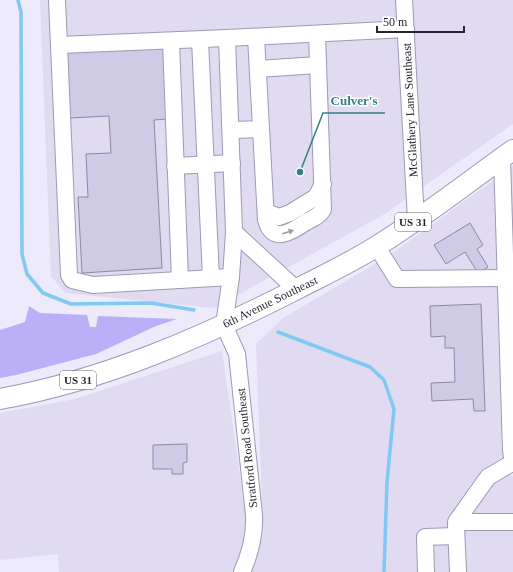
<svg xmlns="http://www.w3.org/2000/svg" width="513" height="572" viewBox="0 0 513 572" font-family="'Times New Roman',serif">
	<rect width="100%" height="100%" fill="#eceafb"/>
	<g fill="#e0dbf1">
		<path d="M40 0H513V124L383 215 214 308 65 293 51 276Z"/>
		<path d="M513 166V442H501L505 471 513 477V572H59L58 554 0 560V413L75 399 222 351 244 502 262 505 256 344 283 318 387 257Z"/>
	</g>
	<path fill="#bbb0f7" d="M29 306 40 313 87 315 90 327H96L98 316 177 319 156 326 96 354 16 375 0 378V330L25 322Z"/>
	<g fill="none" stroke-linecap="round" stroke-linejoin="round">
		<g stroke="#7fc9f3" stroke-width="3.5">
			<path d="M18 0 21 12 22 254 27 274 43 293 71 304 151 303 194 310"/>
			<path d="M278 332 370 367 384 380 394 409 387 482 384 572"/>
		</g>
	</g>
	<g fill="#cfcbe6" stroke="#8d89a2">
		<path d="M163 43 167 119 154 120 162 268 82 273 78 197H88L86 154 111 153 109 116 69 118 65 49Z"/>
		<path d="M470 223 483 245 477 249 488 267 478 273 465 252 446 264 434 245Z"/>
		<path d="M481 304 485 411H474L473 399 432 401 431 383 455 382 454 348H445V336L431 337 430 306Z"/>
		<path d="M187 444V462L183 463V474H172V469H153V445Z"/>
	</g>
	<g fill="none" stroke-linecap="round" stroke-linejoin="round">
		<g stroke="#9d9ab4" stroke-width="18">
			<g id="minor">
				<path d="M57 0 69 275 72 280 93 285 231 277"/>
				<path d="M404 0 416 220"/>
				<path d="M256 37 266 220C272 245 293 231 306 222 312 219 321 215 323 209L317 34"/>
				<path d="M200 40 211 278"/>
				<path d="M171 41 180 280"/>
				<path d="M59 45 227 38"/>
				<path d="M258 69 318 65"/>
				<path d="M231 130 261 129"/>
				<path d="M502 157 511 450 513 464"/>
				<path d="M175 166 232 163"/>
				<path d="M266 212 279 217 290 213 316 197 323 184"/>
				<path d="M234 232 296 289"/>
				<path d="M377 247 397 279 506 278"/>
				<path d="M512 463 488 477 456 522H513"/>
				<path d="M456 526 458 572"/>
				<path d="M242 572C250 554 255 535 254 515L237 354 224 325 231 277 234 232 227 38 406 29"/>
				<path d="M426 572 425 537 456 536"/>
			</g>
		</g>
		<g stroke="#9d9ab4" stroke-width="22">
			<path id="major" d="M0 399C105 380 203 337 297 289 324 275 352 262 377 246 424 217 468 182 513 150"/>
		</g>
		<use href="#minor" stroke="#fff" stroke-width="16"/>
		<use href="#major" stroke="#fff" stroke-width="20"/>
	</g>
	<defs><path id="oneway-solid" d="M-6-.8H1V-3.2L6.5 0L1 3.2V.8H-6Z"/></defs>
	<use fill="#9e9da2" href="#oneway-solid" transform="translate(288 232) rotate(-18)"/>
	<g text-anchor="middle" dominant-baseline="central" stroke-width="3" stroke-linejoin="round" paint-order="stroke">
		<g fill="#fff" stroke="#68676e" stroke-width="1">
			<rect x="395" y="213" width="36" height="18" rx="3"/>
			<rect x="60" y="371" width="36" height="18" rx="3"/>
		</g>
		<g font-size="11" font-weight="bold" fill="#272630">
			<text x="413" y="222">US 31</text>
			<text x="78" y="380">US 31</text>
		</g>
		<g font-size="12" fill="#272630" stroke="#fff">
			<text transform="translate(410 110) rotate(-93)">McGlathery Lane Southeast</text>
			<text transform="translate(270 302) rotate(-26)">6th Avenue Southeast</text>
			<text transform="translate(247 448) rotate(-96)">Stratford Road Southeast</text>
		</g>
	</g>
	<path fill="none" stroke="#367e85" stroke-width="1.5" d="M300 172L323 113H385"/>
	<circle fill="#367e85" stroke="#fff" stroke-width="1.5" cx="300" cy="172" r="4"/>
	<g font-size="13" text-anchor="middle" font-weight="bold" fill="#367e85" stroke="#fff" stroke-width="3" stroke-linejoin="round" paint-order="stroke">
		<text x="354" y="105">Culver's</text>
	</g>
	<path d="M377 26v6h87v-6" fill="none" stroke="#272630" stroke-width="2"/>
	<text x="383" y="26" font-size="12" fill="#272630" stroke="#ffffff" stroke-width="3" paint-order="stroke">50 m</text>
</svg>
